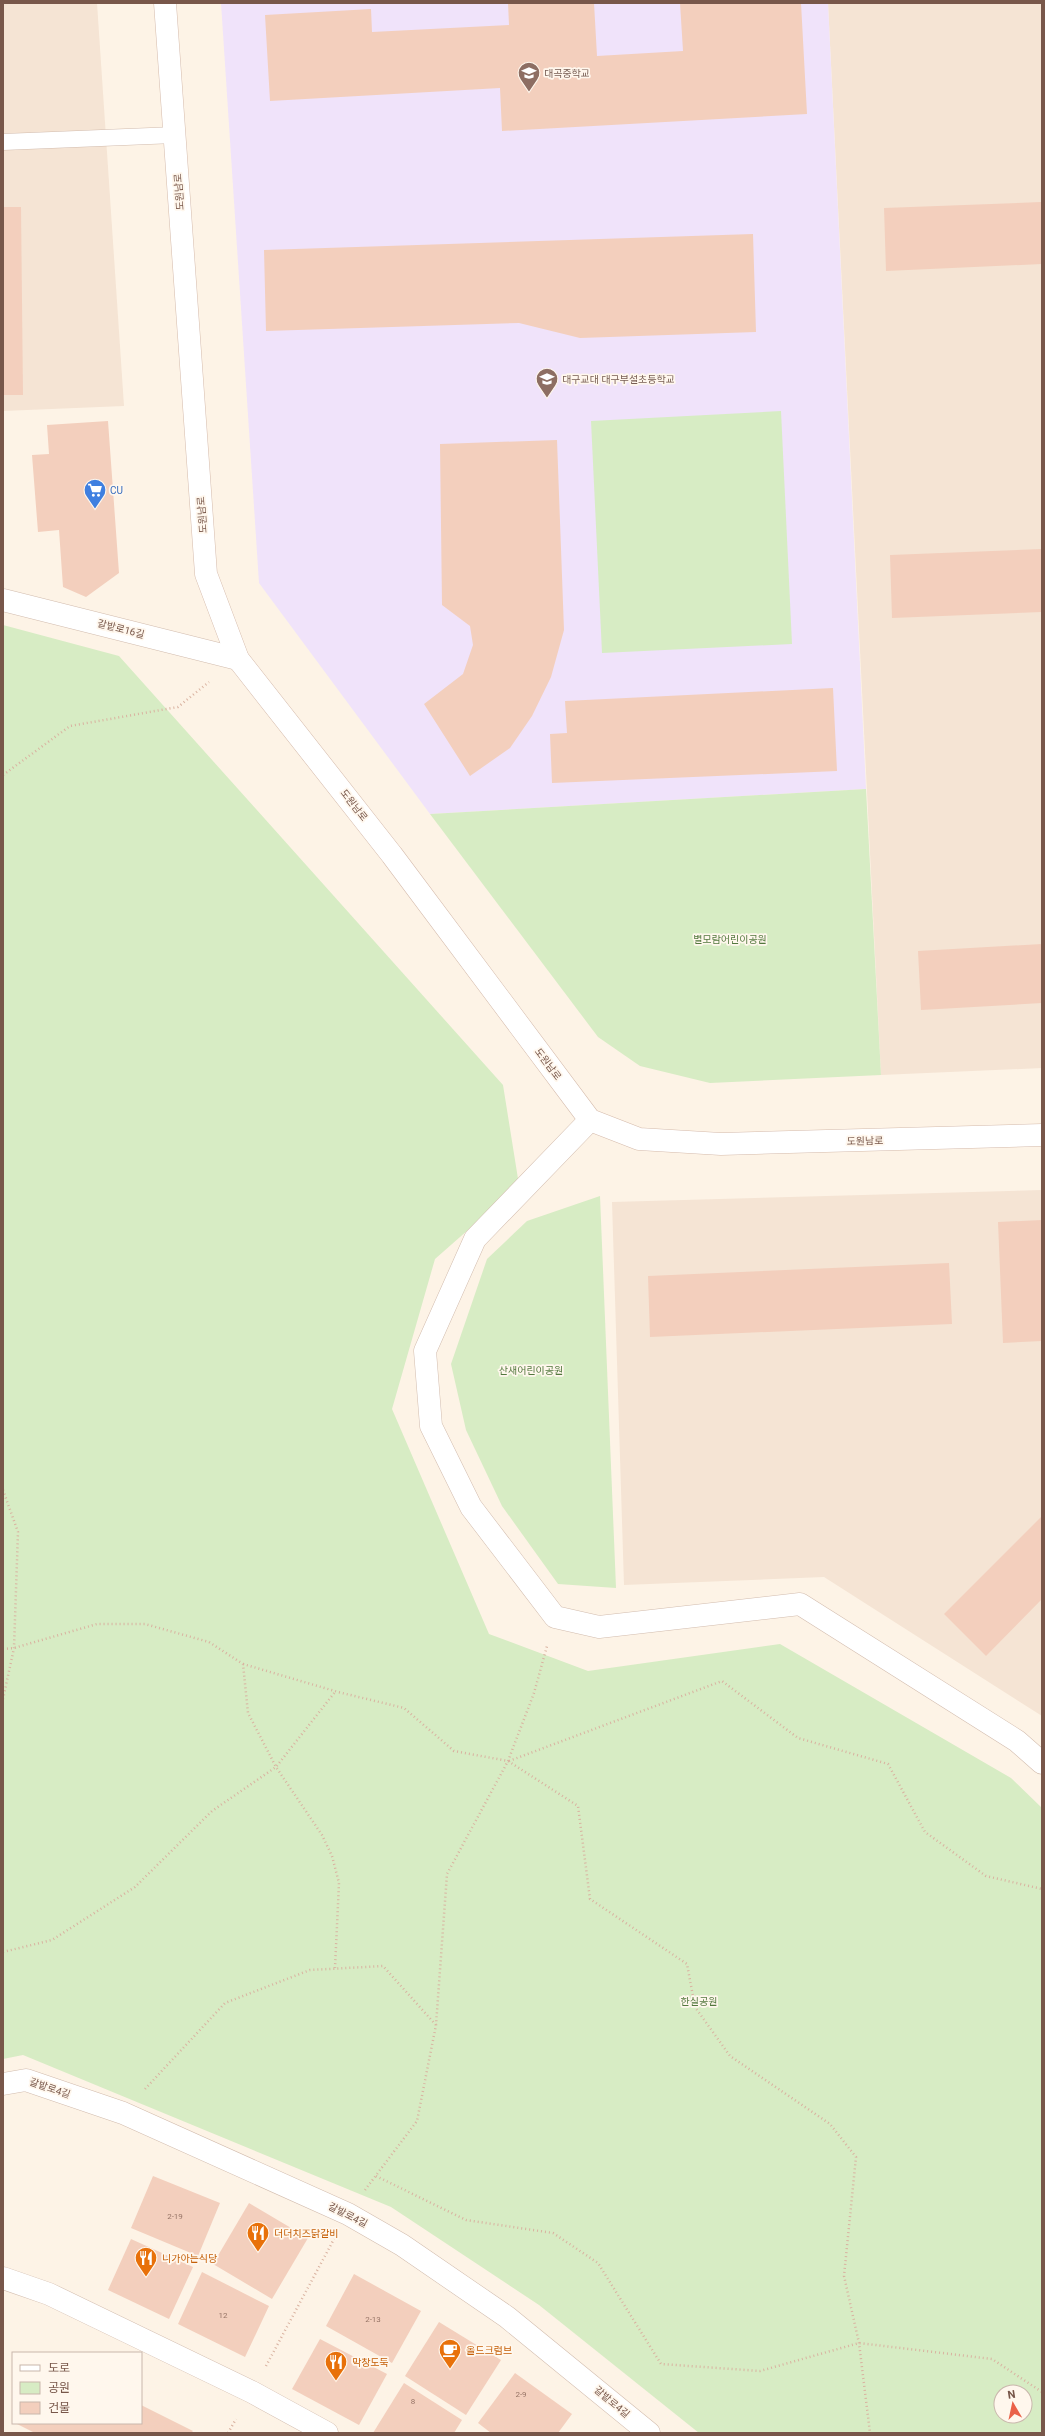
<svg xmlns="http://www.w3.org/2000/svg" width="1045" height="2436" viewBox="0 0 1045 2436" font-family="Roboto,'Noto Sans KR',sans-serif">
	<rect width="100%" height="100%" fill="#fdf3e6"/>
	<g fill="#f5e4d4">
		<path d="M3 3H97L124 406 3 411Z"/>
		<path d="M828 3H1042V1068L881 1075Z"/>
		<path d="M1042 1190V1716L824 1577 624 1585 612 1202Z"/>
	</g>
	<path fill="#f0e3fa" d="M221 3H828L866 789 430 814 259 583Z"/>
	<g fill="#d7ecc4" fill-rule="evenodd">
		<path d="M781 411 792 644 602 653 591 421Z"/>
		<path d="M3 625 119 656 503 1085 519 1185 435 1259 392 1409 489 1634 588 1671 780 1644 1011 1778 1042 1808V2433H699L539 2305 391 2207 23 2055 3 2059ZM1001 2392H1025V2416H1001Z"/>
		<path d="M866 789 881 1075 710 1083 640 1066 598 1037 430 814Z"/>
		<path d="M600 1196 616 1588 558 1584 502 1506 466 1430 451 1364 487 1259 527 1221Z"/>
	</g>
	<g fill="#f3cfbd">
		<path d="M508 3H594L597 56 683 51 680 3H801L807 114 502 131 500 88 270 101 265 15 371 9 372 32 509 25Z"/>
		<path d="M1041 202 1042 264 886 271 884 208Z"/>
		<path d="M3 207H21L23 395H3Z"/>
		<path d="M753 234 756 332 580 338 519 323 266 331 264 250Z"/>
		<path d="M108 421 119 573 86 597 63 587 59 530 38 532 32 455 49 454 47 425Z"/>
		<path d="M557 440 564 630 551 677 532 716 510 748 470 776 424 704 463 674 473 645 470 626 442 605 440 444Z"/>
		<path d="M1042 549V612L892 618 890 555Z"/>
		<path d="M833 688 837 771 552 783 550 734 567 733 565 701Z"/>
		<path d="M1042 944V1003L921 1010 918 951Z"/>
		<path d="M1042 1220V1341L1003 1343 998 1222Z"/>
		<path d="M949 1263 952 1324 650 1337 648 1276Z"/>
		<path d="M1042 1516V1599L986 1656 944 1614Z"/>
		<path d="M153 2176 220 2203 198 2256 131 2228Z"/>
		<path d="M249 2203 308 2238 272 2299 213 2264Z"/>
		<path d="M131 2239 193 2267 169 2319 108 2290Z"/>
		<path d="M202 2272 269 2306 245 2357 178 2324Z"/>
		<path d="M354 2274 421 2311 392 2363 326 2326Z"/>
		<path d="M439 2322 501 2360 466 2415 405 2376Z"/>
		<path d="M320 2339 387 2374 359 2425 292 2389Z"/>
		<path d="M515 2373 572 2414 558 2433H491L478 2423Z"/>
		<path d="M404 2383 462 2420 454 2433H373Z"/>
		<path d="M141 2405 193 2431 191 2433H35L15 2423H141Z"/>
	</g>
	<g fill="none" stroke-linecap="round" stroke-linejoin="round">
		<g stroke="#d2bcae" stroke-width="17">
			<path id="lane" d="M3 142 175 135"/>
		</g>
		<g stroke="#d2bcae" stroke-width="23">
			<g id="street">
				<path d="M3 600 238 659"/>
				<path d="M590 1120 475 1239 425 1351 431 1426 471 1507 555 1617 599 1627 800 1604 1017 1741 1042 1763"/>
				<path d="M3 2084 26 2080 123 2113 348 2214 402 2245 507 2317 649 2433"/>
				<path d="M3 2278 49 2294 252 2392 327 2433"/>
			</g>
		</g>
		<g stroke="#d5bbac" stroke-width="23">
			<path id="secondary" d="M165 3 206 574 238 659 392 855 590 1120 639 1139 721 1144 1042 1135"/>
		</g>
		<g stroke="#d9b2a0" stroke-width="2.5" stroke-dasharray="1 3" stroke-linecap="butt">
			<path d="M3 775 70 726 178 707 209 682"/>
			<path d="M3 1490 18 1532 14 1648 3 1699"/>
			<path d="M3 1649 14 1648 97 1624H145L209 1642 243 1664 248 1713 276 1767 322 1835 332 1856 339 1883 335 1968"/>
			<path d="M243 1664 338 1692 404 1708 454 1751 508 1761 578 1806 590 1899 687 1964 695 2007 730 2056 830 2124 856 2157 844 2276 859 2343 870 2433"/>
			<path d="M509 1761 722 1681 798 1738 888 1764 925 1832 986 1876 1042 1889"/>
			<path d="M3 1952 52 1940 135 1887 212 1811 276 1767 335 1692"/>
			<path d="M145 2089 225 2003 310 1970 383 1966 436 2025"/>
			<path d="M376 2176 466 2220 553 2233 598 2263 661 2364 760 2371 859 2343 992 2359 1042 2392"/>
			<path d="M365 2190 417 2121 436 2025 447 1874 508 1761 534 1693 547 1646"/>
			<path d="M266 2366 334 2239"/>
			<path d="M228 2433 236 2419"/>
		</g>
		<use href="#lane" stroke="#fff" stroke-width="16"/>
		<use href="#street" stroke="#fff" stroke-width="22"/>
		<use href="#secondary" stroke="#fff" stroke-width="22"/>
	</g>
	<defs>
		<g id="school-pin" transform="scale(1.15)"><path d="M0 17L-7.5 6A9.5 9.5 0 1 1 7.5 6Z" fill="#8d6e63" stroke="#fff7ed"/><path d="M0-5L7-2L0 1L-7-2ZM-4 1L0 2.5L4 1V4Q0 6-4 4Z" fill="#fff"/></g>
		<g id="supermarket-pin" transform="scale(1.15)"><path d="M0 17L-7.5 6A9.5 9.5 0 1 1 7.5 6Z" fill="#3f7fe0" stroke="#fff7ed"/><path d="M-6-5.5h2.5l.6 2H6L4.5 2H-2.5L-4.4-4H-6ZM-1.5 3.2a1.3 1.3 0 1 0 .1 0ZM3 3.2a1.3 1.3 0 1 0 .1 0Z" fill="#fff"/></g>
		<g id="restaurant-pin" transform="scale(1.15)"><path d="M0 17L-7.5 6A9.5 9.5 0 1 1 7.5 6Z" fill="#e8710a" stroke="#fff7ed"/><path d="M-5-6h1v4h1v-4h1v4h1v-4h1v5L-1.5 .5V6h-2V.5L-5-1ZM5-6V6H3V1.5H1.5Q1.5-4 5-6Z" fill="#fff"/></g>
		<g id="cafe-pin" transform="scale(1.15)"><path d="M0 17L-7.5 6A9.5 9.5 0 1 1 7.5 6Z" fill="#e8710a" stroke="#fff7ed"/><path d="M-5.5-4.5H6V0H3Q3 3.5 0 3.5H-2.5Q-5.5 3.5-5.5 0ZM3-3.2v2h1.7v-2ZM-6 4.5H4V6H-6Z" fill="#fff"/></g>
	</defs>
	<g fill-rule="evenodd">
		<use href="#school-pin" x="529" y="73"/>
		<use href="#school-pin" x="547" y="379"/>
		<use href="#supermarket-pin" x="95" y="490"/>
		<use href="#restaurant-pin" x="258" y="2233"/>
		<use href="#restaurant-pin" x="146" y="2258"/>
		<use href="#cafe-pin" x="450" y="2350"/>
		<use href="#restaurant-pin" x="336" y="2362"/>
	</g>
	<g text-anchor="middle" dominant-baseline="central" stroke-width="3.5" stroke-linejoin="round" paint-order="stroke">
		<g font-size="8" fill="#977567">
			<text x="175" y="2216">2-19</text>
			<text x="223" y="2315">12</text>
			<text x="373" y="2319">2-13</text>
			<text x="521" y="2394">2-9</text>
			<text x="413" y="2401">8</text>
		</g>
		<g font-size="10" fill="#785e54" stroke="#fff7ed" text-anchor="start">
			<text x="544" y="73">대곡중학교</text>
			<text x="562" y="379">대구교대 대구부설초등학교</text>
		</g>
		<g font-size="10" fill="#78574a" stroke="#fff7ed">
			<text transform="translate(179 192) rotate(-94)">도원남로</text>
			<text transform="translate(202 515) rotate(-94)">도원남로</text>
			<text transform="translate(121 629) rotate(14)">갈밭로16길</text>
			<text transform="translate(354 805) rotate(52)">도원남로</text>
			<text transform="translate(548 1064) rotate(53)">도원남로</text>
			<text transform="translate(865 1141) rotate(-1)">도원남로</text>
			<text transform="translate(50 2088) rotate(19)">갈밭로4길</text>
			<text transform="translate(348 2215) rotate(27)">갈밭로4길</text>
			<text transform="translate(612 2402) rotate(40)">갈밭로4길</text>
		</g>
		<g font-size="10" fill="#366cbe" stroke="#fff7ed" text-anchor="start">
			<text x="110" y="490">CU</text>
		</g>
		<g font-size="10" fill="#53783e" stroke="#fff7ed">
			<text x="730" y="939">별모람어린이공원</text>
			<text x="531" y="1370">산새어린이공원</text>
			<text x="699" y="2001">한실공원</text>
		</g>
		<g font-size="10" fill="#c56008" stroke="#fff7ed" text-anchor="start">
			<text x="274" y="2233">더더치즈닭갈비</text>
			<text x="162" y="2258">니가아는식당</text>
			<text x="466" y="2350">올드크럼브</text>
			<text x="352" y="2362">막창도둑</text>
		</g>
	</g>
	<rect width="1045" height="2436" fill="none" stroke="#78574a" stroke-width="8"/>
	<rect x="12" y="2352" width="130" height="72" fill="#fff7ed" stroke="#c9b7ac"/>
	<rect x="20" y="2365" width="20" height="6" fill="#ffffff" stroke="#c9b7ac"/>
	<text x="48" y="2372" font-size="12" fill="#78574a">도로</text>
	<rect x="20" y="2382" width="20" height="12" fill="#d7ecc4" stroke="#c9b7ac"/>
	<text x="48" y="2392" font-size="12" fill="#78574a">공원</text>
	<rect x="20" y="2402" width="20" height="12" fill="#f3cfbd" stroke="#c9b7ac"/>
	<text x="48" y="2412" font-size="12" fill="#78574a">건물</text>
	<g transform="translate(1013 2404) rotate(351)"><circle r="19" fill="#fff7ed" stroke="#c9b7ac"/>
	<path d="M0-3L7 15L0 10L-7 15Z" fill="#ea6148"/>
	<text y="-6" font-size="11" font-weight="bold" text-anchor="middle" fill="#78574a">N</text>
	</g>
</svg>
